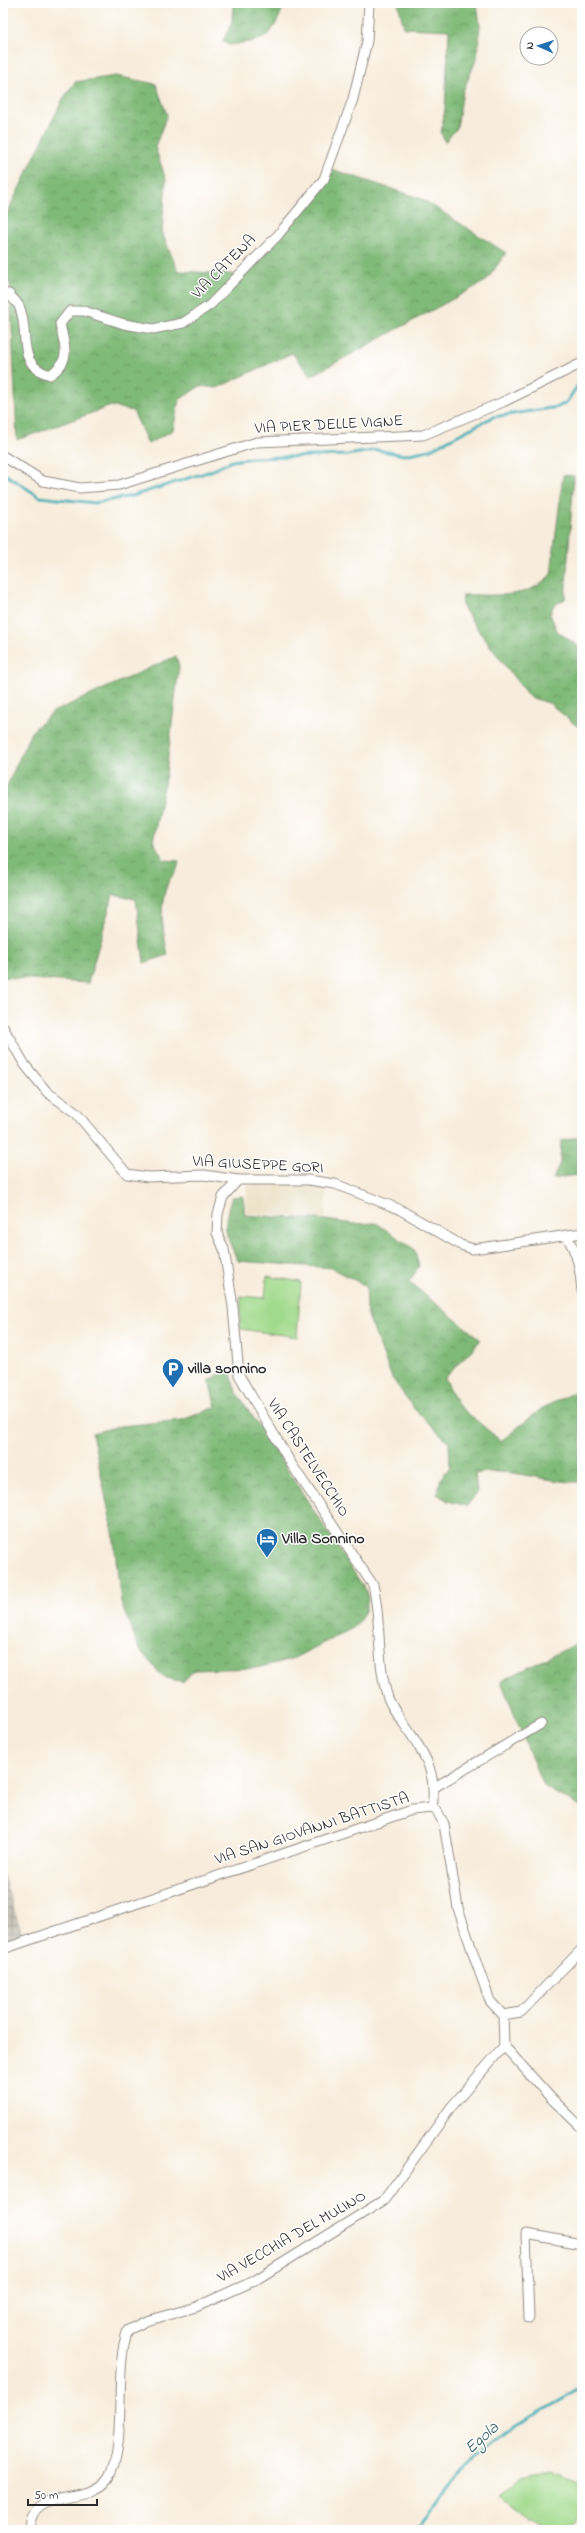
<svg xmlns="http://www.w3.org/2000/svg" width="585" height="2533" viewBox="0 0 585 2533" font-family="'Indie Flower',sans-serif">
	<defs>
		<pattern id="industrial-grid" width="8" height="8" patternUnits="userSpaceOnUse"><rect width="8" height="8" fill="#c8c4b8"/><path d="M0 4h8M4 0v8" fill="none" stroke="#a39f96"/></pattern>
		<pattern id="forest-crowns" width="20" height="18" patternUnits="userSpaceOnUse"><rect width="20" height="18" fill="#80ba78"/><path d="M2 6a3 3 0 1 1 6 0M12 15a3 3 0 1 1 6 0" fill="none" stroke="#699763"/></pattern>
	</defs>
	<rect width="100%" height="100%" fill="#fff"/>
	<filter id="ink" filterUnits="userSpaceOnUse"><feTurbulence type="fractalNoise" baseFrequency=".025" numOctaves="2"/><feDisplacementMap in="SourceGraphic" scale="8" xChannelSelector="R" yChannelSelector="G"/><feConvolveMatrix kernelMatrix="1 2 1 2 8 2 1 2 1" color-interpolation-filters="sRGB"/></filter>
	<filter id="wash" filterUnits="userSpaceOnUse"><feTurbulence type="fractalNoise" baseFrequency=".012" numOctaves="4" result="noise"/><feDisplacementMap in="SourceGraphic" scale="16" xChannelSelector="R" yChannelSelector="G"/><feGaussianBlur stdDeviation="0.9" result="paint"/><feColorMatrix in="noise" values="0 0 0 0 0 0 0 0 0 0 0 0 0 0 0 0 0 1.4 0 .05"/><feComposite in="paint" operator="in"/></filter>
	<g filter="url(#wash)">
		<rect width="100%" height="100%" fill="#f8eddc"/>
		<path fill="#e7daba" d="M257 1183 309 1184 327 1187 325 1218 247 1213V1186Z"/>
		<path fill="url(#industrial-grid)" d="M3 1874 23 1935 3 1942Z"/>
		<g fill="url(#forest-crowns)" stroke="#567252">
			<path d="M233 3H285C270 40 268 40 229 45L223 41 232 22Z"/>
			<path d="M398 3H477L480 26 477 58 463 91 457 128 445 142 441 133 445 108 449 30 404 28Z"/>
			<path d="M116 76 156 84 167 115 155 147 166 180 162 233 178 271 247 275 334 170 422 199 506 253 486 281 311 376 292 353 217 388 200 386 179 400 173 430 148 444 133 411 111 406 17 440 10 283 3 280V221L63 99 75 82Z"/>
			<path d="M563 475 574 476 565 599 553 606 550 614 557 631 582 649V730L549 703 529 697 475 626 462 605 463 595C495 594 528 601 551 574Z"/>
			<path d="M176 656 179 666 166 774 153 841 164 860 179 861C176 878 172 873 168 883 158 906 163 931 168 955L144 963 136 899 113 895 88 983 3 977V795L31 732 53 712Z"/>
			<path d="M582 1136V1174L553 1179 560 1163 561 1141Z"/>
			<path d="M243 1196 245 1215 318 1219 354 1224 376 1223 414 1249 419 1266 409 1282 481 1340 445 1378 458 1405 501 1441 541 1409 582 1388 580 1482C545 1483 509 1466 475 1474L477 1492 467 1506 448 1501 437 1494 441 1478 450 1467 449 1442 415 1410 392 1378 367 1313 366 1286 332 1268 238 1261C224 1232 222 1228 232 1197Z"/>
			<path d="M229 1368 236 1391 368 1594C368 1608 363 1618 353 1628L292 1659 256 1668 194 1670 183 1682 163 1677 139 1649 121 1603 113 1532 92 1433 120 1426 182 1420 216 1407 209 1381Z"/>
			<path d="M582 1641V1808L543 1786 501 1681Z"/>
		</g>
		<g fill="#a1da8c" stroke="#66825c">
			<path d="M267 1276 301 1282 297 1337 240 1329 241 1296 265 1298Z"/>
			<path d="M549 2475 582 2486V2516L569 2530C543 2530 520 2510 499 2496L518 2481Z"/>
		</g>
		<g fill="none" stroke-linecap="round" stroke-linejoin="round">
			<g stroke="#3dadb8" stroke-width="3">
				<path d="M3 473 40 497 95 503 132 496 211 471 232 461 252 458 347 455 377 450 404 455 429 450 493 417 558 407 566 403 582 379"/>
				<path d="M416 2530 476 2458 516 2426 582 2388"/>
			</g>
		</g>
	</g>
	<g filter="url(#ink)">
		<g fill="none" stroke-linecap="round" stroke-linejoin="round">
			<g stroke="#928c84" stroke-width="11">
				<g id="street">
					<path d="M3 294H9C12 298 17 302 19 306 31 331 14 365 50 375 72 360 65 348 60 324L70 311H84L124 324 153 329 183 323 210 305 278 235 324 179 353 99 367 41 369 3"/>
					<path d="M3 456 43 481 80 488 119 485 257 442 423 435 503 402 582 363"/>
					<path d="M3 1027 25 1065 47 1092 76 1113 127 1174 148 1177 204 1175 238 1180H308L335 1184 399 1209 461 1245 473 1249 582 1233"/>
					<path d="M238 1180 223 1197 218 1214 217 1233 224 1249 233 1307 239 1375 292 1465 373 1585C382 1622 376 1662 388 1698 391 1706 397 1714 402 1721 423 1752 438 1770 432 1808"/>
					<path d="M566 1235C578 1254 580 1269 582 1291"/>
					<path d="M435 1787 541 1724"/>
					<path d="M3 1949 412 1810 432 1808 437 1811 444 1824 458 1908 476 1962 490 2001 503 2015 521 2012 582 1949"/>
					<path d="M504 2046 551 2098 582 2128"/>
					<path d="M529 2318 526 2234 582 2244"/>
					<path d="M29 2530C31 2483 87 2508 108 2478 128 2449 113 2368 128 2330L146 2321 196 2307 254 2281 384 2200 452 2106 504 2046 503 2015"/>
				</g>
			</g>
			<use href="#street" stroke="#fff" stroke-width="9"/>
		</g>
	</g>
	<defs>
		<g id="parking-pin" transform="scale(1.15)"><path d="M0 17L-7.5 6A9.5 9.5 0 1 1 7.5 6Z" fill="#1f6fb2" stroke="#fff"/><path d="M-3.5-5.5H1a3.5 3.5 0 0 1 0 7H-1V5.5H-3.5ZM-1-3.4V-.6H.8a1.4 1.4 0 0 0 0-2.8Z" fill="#fff"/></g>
		<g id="hotel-pin" transform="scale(1.15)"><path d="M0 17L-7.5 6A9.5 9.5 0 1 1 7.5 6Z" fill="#1f6fb2" stroke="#fff"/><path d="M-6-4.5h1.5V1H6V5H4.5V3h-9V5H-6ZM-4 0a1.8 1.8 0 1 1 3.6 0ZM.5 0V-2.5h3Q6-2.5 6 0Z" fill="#fff"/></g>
	</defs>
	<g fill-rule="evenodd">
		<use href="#parking-pin" x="173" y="1369"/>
		<use href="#hotel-pin" x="267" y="1539"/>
	</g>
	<g text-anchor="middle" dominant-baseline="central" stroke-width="3" stroke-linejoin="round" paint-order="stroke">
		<g font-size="16" fill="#2b2b2b" stroke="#fff">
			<text transform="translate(224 267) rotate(-45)">VIA CATENA</text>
			<text transform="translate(329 425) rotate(-3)">VIA PIER DELLE VIGNE</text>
			<text transform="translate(258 1165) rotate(3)">VIA GIUSEPPE GORI</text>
			<text transform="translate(308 1458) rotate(57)">VIA CASTELVECCHIO</text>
			<text transform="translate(312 1829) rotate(-18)">VIA SAN GIOVANNI BATTISTA</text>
			<text transform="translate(292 2237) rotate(-30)">VIA VECCHIA DEL MULINO</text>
		</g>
		<g font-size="16" font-weight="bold" fill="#2b2b2b" stroke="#fff" text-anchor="start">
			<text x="188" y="1369">villa sonnino</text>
			<text x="282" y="1539">Villa Sonnino</text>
		</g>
		<g font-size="17" font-style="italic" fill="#325f63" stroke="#fff">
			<text transform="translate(482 2438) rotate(-41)">Egola</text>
		</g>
	</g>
	<rect width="585" height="2533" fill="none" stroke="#fff" stroke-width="16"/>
	<g transform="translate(539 46) rotate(273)"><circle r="19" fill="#ffffff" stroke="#aaaaaa"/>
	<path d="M0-3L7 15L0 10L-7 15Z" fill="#1f6fb2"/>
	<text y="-6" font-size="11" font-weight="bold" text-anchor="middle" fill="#2b2b2b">N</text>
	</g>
	<path d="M28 2499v6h69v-6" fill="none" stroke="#2b2b2b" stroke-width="2"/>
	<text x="34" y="2499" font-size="12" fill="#2b2b2b" stroke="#ffffff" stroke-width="3" paint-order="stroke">50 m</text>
</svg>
